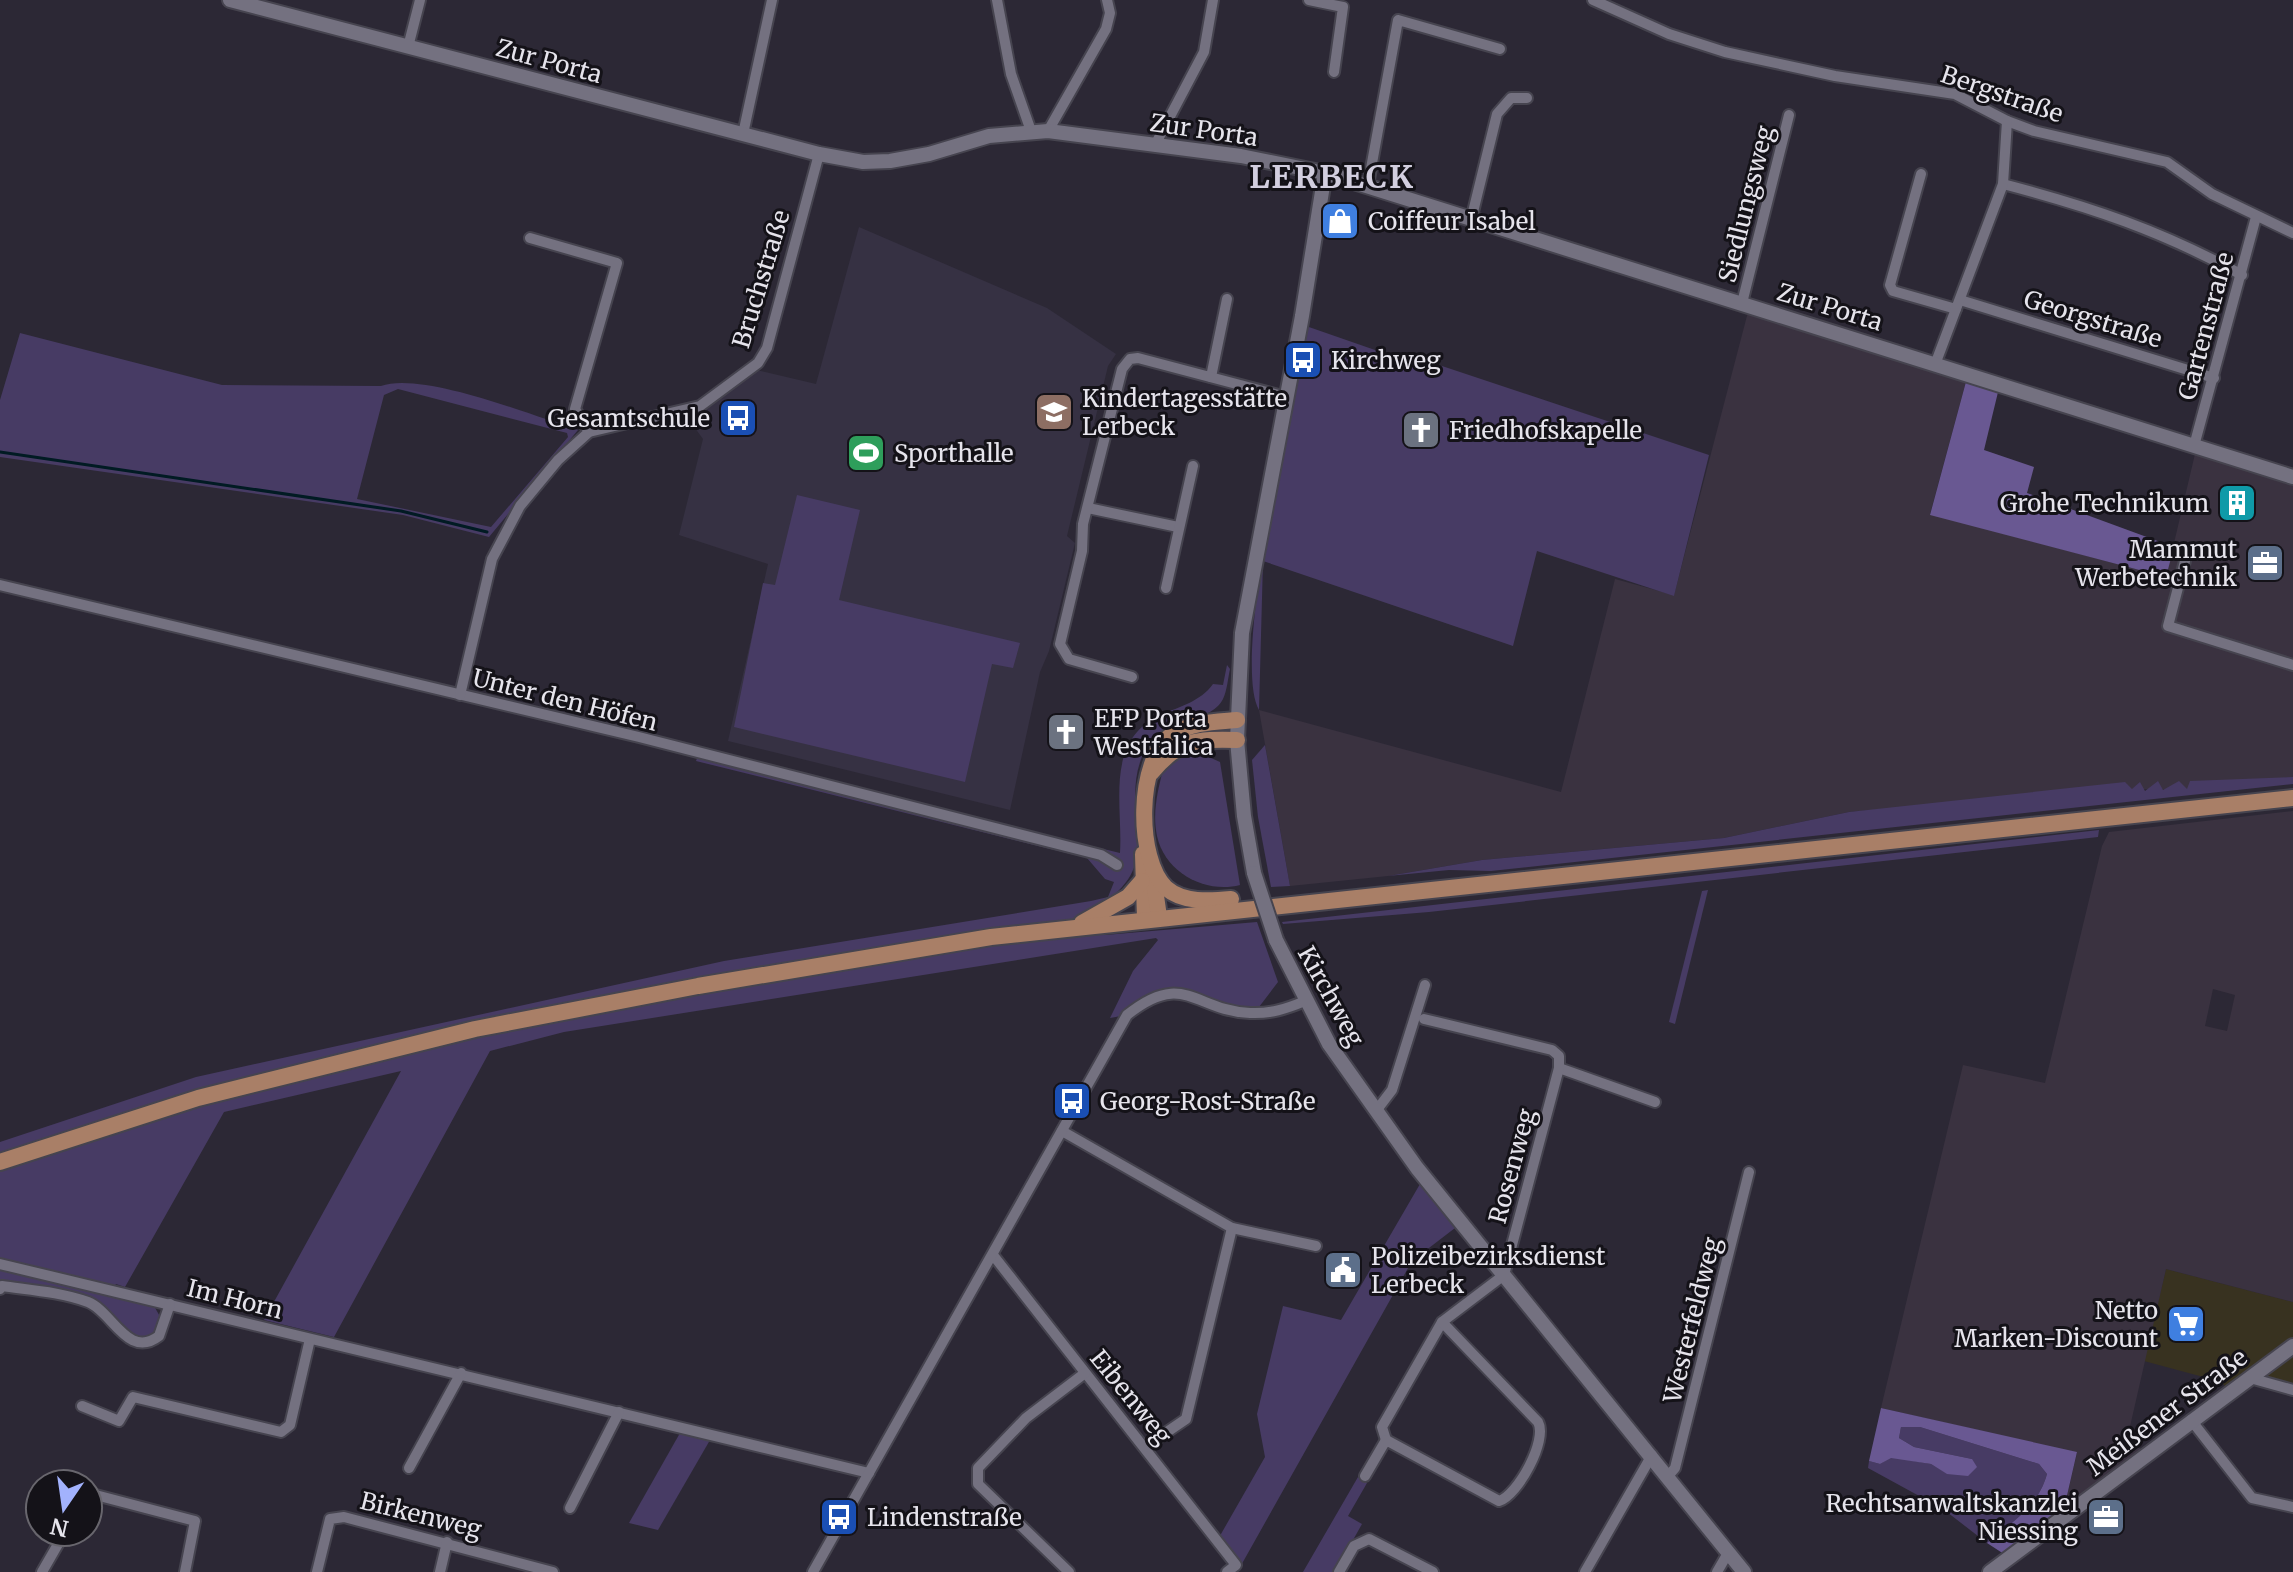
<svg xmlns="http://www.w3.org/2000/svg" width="2293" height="1572" viewBox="0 0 2293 1572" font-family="Merriweather,serif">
	<rect width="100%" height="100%" fill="#2c2835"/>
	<path fill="#383220" d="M2166 1269 2293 1302V1388L2250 1378 2228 1391 2222 1382 2144 1361Z"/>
	<g fill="#3a3240" fill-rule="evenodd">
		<path d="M1748 312 1967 378 1930 514 2166 577 2195 454 2293 486V777L2188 790 2132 789 1849 812 1724 838 1482 860 1388 876 1290 886 1259 710 1561 792 1615 579 1674 595Z"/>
		<path d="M2293 811V1302L2166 1269 2129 1431 2144 1455 2063 1513 2077 1453 1881 1408 1963 1065 2045 1083 2102 846 2109 832ZM2213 989 2235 995 2227 1031 2205 1026Z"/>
	</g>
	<path fill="#363143" d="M859 227 1047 308 1116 354 1108 366 1067 536 1075 543 1049 651 1040 672 1010 810 728 741 768 564 679 535 703 439 684 413 752 369 816 384Z"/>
	<g fill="#473b64" fill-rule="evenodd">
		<path d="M1306 326 1421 366 1424 360 1709 455 1674 596 1537 551 1513 646 1263 561 1259 710C1231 661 1293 394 1306 326Z"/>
		<path d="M20 333 222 385 381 386C422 371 534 416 578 430L489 537 403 515 0 457V400ZM398 389 567 433 568 437 491 527 357 499 384 395Z"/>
		<path d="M797 495 860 510 839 600 1020 643 1013 668 992 664 965 782 734 727 763 583 775 585Z"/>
		<path d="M1227 665 1230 669C1228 678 1227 691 1223 699 1210 725 1160 717 1144 752 1116 812 1171 863 1098 906L1105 935 1257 922 1278 982 1259 1007 1245 1016C1216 1008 1181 989 1151 1002 1131 1010 1135 1014 1110 1018L1133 971 1158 940 1156 938 564 1032 490 1051 334 1337 264 1320 401 1071 224 1112 125 1287 116 1284 109 1292 154 1306 162 1320 155 1335C134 1341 126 1328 112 1317 81 1292 37 1286 0 1280V1142L196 1077 724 961 1091 901 1108 897 1114 882 1105 879 1087 858 696 761 700 750 1120 853C1123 804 1104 740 1161 715 1180 706 1200 702 1213 684L1223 685Z"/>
		<path d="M1265 745 1290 886 1271 887 1258 817 1252 760Z"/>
		<path d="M1191 749 1220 762 1240 885C1206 894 1165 873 1157 836 1152 812 1158 789 1164 766Z"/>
		<path d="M2293 777V784L1491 871 1449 870 1388 876 1482 860 1724 838 1849 812 2125 782 2132 789 2140 782 2145 791 2158 781 2163 790 2179 781 2187 789 2190 781Z"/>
		<path d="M2099 830 2098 837 1429 912 1283 924 1282 922Z"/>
		<path d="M1708 890 1675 1024 1669 1022 1702 891Z"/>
		<path d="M1420 1184 1455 1228 1412 1261 1239 1569 1217 1541 1265 1457 1257 1414 1283 1306 1341 1320Z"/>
		<path d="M1901 1427H1920L2039 1464 2047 1474C2038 1507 2012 1522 1987 1543L1943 1509 1868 1468 1869 1461 1880 1464 1891 1457 1931 1464 1948 1474 1972 1459 1914 1447 1899 1438Z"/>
		<path d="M680 1433 710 1440 658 1530 629 1523Z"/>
		<path d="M1358 1477 1367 1483 1348 1516 1362 1524 1335 1572H1303Z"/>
	</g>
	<g fill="#695892">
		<path d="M1967 378 1999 388 1984 450 2034 467 2027 493 2174 547 2166 577 1930 515Z"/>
		<path d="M1881 1408 2077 1452 2063 1513 2007 1556 1987 1543C2012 1522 2038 1507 2047 1474L2039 1464 1920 1427H1901L1899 1438 1914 1447 1972 1459 1977 1467 1968 1476 1947 1474 1931 1464 1891 1458 1880 1464 1869 1461Z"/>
	</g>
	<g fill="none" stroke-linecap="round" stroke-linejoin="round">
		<path stroke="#011b23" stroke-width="3" d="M0 452 401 511 487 532"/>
		<g stroke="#46444f" stroke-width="14">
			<g id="street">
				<path d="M997 0 1011 74 1031 131"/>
				<path d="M1309 0 1343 7 1334 72"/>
				<path d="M1593 0 1669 34 1725 52 1835 76 1955 94 2007 121 2034 131 2167 162 2212 194 2293 233"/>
				<path d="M408 47 420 0"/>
				<path d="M1048 131 1106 29 1110 13 1107 0"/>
				<path d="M743 134 772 0"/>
				<path d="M1155 145 1204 52 1213 0"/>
				<path d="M1921 174 1890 285 1893 291 1956 309"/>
				<path d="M2003 184C2091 207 2162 231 2242 275"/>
				<path d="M1368 185 1398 20 1500 49"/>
				<path d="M1472 216 1497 114 1511 98H1527"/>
				<path d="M530 238 617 263 575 409 589 432"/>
				<path d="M1960 300 2214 378"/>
				<path d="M1742 303 1789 115"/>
				<path d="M1936 362 2003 184 2007 121"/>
				<path d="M1211 377 1227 299"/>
				<path d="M2194 446 2256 217"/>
				<path d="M1088 508 1178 527"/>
				<path d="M2185 561 2168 626 2293 665"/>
				<path d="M0 585 639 737 1101 855 1117 865"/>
				<path d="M1166 588 1193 466"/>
				<path d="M1132 677 1069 659 1060 644 1082 551 1083 524 1122 369 1130 359 1138 358 1286 397"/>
				<path d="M460 695 492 559 520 506 558 460 589 432 700 406 758 363 767 348 819 154"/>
				<path d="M1559 1068 1655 1102"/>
				<path d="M1376 1111 1392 1090 1425 985"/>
				<path d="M1062 1131 1232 1228 1316 1246"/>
				<path d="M993 1255 1236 1565 1227 1572"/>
				<path d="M0 1264 869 1473"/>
				<path d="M0 1289 2 1286C30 1290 61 1292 88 1302 112 1311 128 1360 159 1336L170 1304"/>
				<path d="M2250 1378 2293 1390"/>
				<path d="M82 1406 119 1421 133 1397 281 1432 290 1425 310 1339"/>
				<path d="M2191 1420 2252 1498 2293 1507"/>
				<path d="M1386 1440 1382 1427 1442 1322 1504 1275 1559 1068V1056L1552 1050 1424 1019"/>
				<path d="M1145 1447 1186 1419 1232 1228"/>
				<path d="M409 1468 461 1373"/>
				<path d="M1669 1475 1675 1468 1749 1172"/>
				<path d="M1365 1476 1386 1440 1499 1501C1518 1495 1548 1440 1538 1422L1442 1322"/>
				<path d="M88 1493 195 1521 185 1572"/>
				<path d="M570 1508 619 1412"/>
				<path d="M42 1572 65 1532"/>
				<path d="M317 1572 330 1519 344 1517 553 1572"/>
				<path d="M440 1572 447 1542"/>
				<path d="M813 1572 1127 1015C1184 969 1195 1011 1250 1013 1270 1014 1286 1009 1305 1001"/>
				<path d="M1069 1572 978 1484V1468L1026 1418 1085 1373"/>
				<path d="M1339 1572 1354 1546 1369 1539 1433 1572"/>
				<path d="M1585 1572 1652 1455"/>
				<path d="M1717 1572 1728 1553"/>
			</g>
		</g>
		<g stroke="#46444f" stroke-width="18">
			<g id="secondary">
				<path d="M230 0 819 154 863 162 890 161 929 154 989 136 1048 131 1241 156 1325 173 2293 477"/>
				<path d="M1254 873 1244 816 1237 740 1242 633 1302 316 1325 173"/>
				<path d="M1276 940 1329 1044 1417 1168 1744 1572"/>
				<path d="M1990 1572 2293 1346"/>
			</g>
		</g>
		<g stroke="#46444f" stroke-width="20">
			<g id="primary">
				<path d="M1151 773C1178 740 1196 739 1237 740"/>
				<path d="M1143 854 1145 918"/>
				<path d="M1153 875 1159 917"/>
				<path d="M1231 899C1210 901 1183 903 1166 888 1136 860 1136 759 1172 735 1191 722 1215 722 1237 720"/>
				<path d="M1082 923 1128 897 1142 881"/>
				<path d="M0 1162 198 1098 475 1029 698 986 991 937 2293 798"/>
			</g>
		</g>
		<use href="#street" stroke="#747180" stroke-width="10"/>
		<use href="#secondary" stroke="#747180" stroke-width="14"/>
		<use href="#primary" stroke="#a97f67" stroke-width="16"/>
		<g stroke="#46444f" stroke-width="18" stroke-linecap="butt">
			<path id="secondary-bridge" d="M1254 873 1276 940"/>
		</g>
		<use href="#secondary-bridge" stroke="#747180" stroke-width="14"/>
	</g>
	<defs>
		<g id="shop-square" transform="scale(2)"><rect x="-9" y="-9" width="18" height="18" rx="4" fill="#3f7fe0" stroke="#141218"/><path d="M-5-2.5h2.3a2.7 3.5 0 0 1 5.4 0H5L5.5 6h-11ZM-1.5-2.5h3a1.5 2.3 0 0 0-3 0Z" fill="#fff"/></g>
		<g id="bus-square" transform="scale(2)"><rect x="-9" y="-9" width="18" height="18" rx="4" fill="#1a4fb4" stroke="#141218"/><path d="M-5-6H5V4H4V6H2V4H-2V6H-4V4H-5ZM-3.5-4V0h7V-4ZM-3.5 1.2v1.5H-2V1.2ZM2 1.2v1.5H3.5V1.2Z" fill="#fff"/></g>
		<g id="school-square" transform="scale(2)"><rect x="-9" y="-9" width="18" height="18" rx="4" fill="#8d6e63" stroke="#141218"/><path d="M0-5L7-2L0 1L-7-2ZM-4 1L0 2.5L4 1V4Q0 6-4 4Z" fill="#fff"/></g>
		<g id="church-square" transform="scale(2)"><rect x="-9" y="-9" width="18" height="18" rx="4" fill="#6b7280" stroke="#141218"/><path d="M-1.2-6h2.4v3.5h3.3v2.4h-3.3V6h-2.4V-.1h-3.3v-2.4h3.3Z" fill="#fff"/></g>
		<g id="stadium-square" transform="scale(2)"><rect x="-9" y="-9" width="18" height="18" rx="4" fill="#2e9e5b" stroke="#141218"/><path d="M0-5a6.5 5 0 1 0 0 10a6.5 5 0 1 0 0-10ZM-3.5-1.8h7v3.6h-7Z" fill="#fff"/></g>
		<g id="building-square" transform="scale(2)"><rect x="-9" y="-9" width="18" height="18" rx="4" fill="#0f9aa8" stroke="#141218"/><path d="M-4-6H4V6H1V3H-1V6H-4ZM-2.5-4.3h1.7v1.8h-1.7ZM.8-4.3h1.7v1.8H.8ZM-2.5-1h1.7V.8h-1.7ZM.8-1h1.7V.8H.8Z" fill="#fff"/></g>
		<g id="office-square" transform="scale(2)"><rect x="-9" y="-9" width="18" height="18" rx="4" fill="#5c6f8a" stroke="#141218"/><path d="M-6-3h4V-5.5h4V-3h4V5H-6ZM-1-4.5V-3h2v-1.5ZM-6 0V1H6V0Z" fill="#fff"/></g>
		<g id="civic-square" transform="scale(2)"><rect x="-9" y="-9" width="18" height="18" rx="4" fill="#5c6f8a" stroke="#141218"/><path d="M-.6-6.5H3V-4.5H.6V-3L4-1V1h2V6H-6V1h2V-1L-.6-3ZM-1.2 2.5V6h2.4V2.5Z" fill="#fff"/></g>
		<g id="supermarket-square" transform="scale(2)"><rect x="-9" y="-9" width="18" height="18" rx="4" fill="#3f7fe0" stroke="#141218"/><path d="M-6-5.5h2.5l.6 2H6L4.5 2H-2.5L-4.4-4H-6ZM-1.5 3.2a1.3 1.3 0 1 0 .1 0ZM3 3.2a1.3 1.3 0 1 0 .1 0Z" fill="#fff"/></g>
	</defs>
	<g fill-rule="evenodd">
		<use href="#shop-square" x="1340" y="221"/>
		<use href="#bus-square" x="1303" y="360"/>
		<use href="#school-square" x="1054" y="412"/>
		<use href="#bus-square" x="738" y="418"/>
		<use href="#church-square" x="1421" y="430"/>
		<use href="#stadium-square" x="866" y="453"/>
		<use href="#building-square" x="2237" y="503"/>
		<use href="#office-square" x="2265" y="563"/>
		<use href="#church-square" x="1066" y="732"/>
		<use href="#bus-square" x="1072" y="1101"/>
		<use href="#civic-square" x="1343" y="1270"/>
		<use href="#supermarket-square" x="2186" y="1324"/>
		<use href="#bus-square" x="839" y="1517"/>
		<use href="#office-square" x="2106" y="1517"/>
	</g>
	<g text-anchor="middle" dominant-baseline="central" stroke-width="6" stroke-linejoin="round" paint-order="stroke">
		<g font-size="24" fill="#e6e4ec" stroke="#141218">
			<text transform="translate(549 61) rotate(15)">Zur Porta</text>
			<text transform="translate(2002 94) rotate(19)">Bergstraße</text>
			<text transform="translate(1204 130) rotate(8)">Zur Porta</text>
			<text transform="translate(1746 204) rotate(-76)">Siedlungsweg</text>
			<text transform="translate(761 279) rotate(-73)">Bruchstraße</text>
			<text transform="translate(1830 307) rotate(17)">Zur Porta</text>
			<text transform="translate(2093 319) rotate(17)">Georgstraße</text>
			<text transform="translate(2206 326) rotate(-75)">Gartenstraße</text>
			<text transform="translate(565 700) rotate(14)">Unter den Höfen</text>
			<text transform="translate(1331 996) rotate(61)">Kirchweg</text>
			<text transform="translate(1512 1166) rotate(-75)">Rosenweg</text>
			<text transform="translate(235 1299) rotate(14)">Im Horn</text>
			<text transform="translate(1692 1320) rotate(-76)">Westerfeldweg</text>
			<text transform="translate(1131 1397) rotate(51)">Eibenweg</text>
			<text transform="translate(2167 1412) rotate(-37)">Meißener Straße</text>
			<text transform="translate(421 1515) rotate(14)">Birkenweg</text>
		</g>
		<g font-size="24" fill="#e6e4ec" stroke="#141218" text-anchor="start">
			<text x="1368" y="221">Coiffeur Isabel</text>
			<text x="1331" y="360">Kirchweg</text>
			<text x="1082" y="398">Kindertagesstätte<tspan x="1082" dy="28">Lerbeck</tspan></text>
			<text x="710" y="418" text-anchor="end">Gesamtschule</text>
			<text x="1449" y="430">Friedhofskapelle</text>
			<text x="894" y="453">Sporthalle</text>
			<text x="2209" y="503" text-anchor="end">Grohe Technikum</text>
			<text x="2237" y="549" text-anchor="end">Mammut<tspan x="2237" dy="28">Werbetechnik</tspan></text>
			<text x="1094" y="718">EFP Porta<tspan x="1094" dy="28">Westfalica</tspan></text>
			<text x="1100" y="1101">Georg-Rost-Straße</text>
			<text x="1371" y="1256">Polizeibezirksdienst<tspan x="1371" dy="28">Lerbeck</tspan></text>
			<text x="2158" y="1310" text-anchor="end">Netto<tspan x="2158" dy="28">Marken-Discount</tspan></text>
			<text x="2078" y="1503" text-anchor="end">Rechtsanwaltskanzlei<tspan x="2078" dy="28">Niessing</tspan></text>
			<text x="867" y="1517">Lindenstraße</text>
		</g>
		<g font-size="32" font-weight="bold" letter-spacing="2" fill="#d2cedf" stroke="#141218">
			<text x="1332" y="177">LERBECK</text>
		</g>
	</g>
	<g transform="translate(64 1508) rotate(193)"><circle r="38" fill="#141218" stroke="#68666d" stroke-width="2"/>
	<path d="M0-6L14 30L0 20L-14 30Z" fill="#a2b2fd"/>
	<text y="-12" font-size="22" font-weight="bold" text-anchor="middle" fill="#e6e4ec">N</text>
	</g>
</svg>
